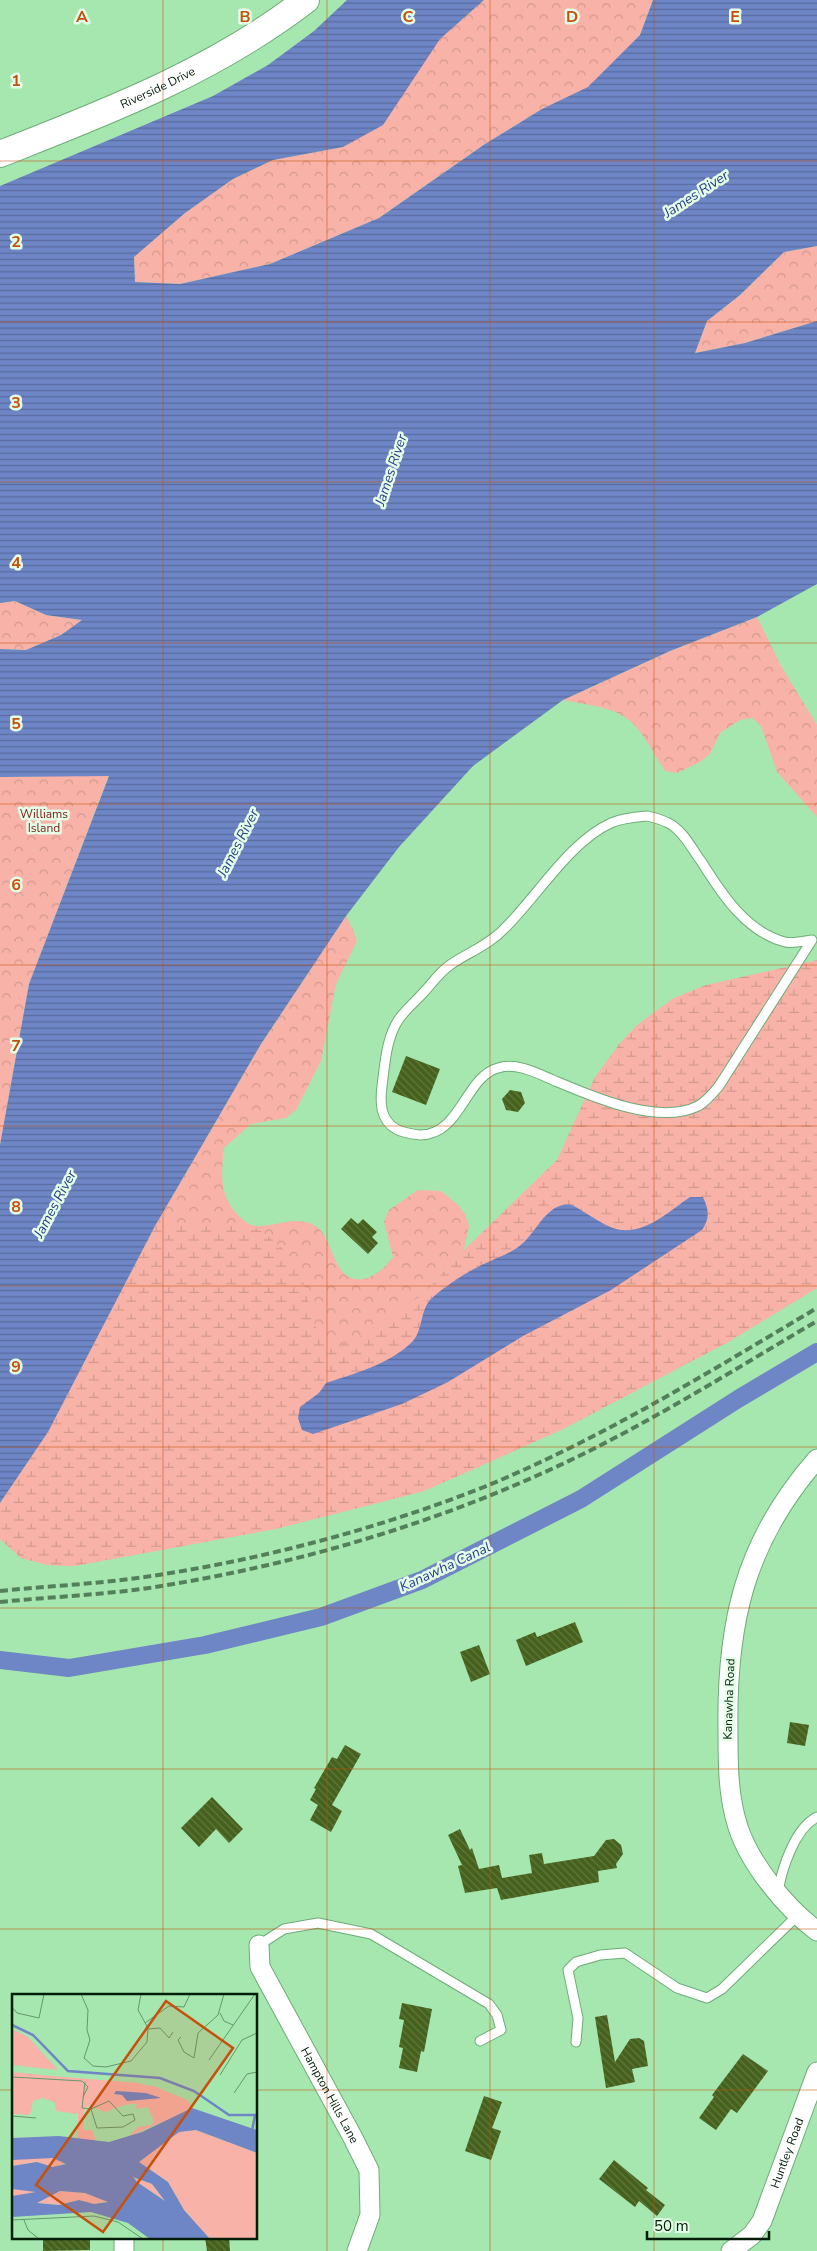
<svg xmlns="http://www.w3.org/2000/svg" width="817" height="2251" viewBox="0 0 817 2251" font-family="'Nunito Sans',sans-serif">
	<defs>
		<pattern id="forest-crowns" width="20" height="18" patternUnits="userSpaceOnUse" patternTransform="scale(1.25)"><rect width="20" height="18" fill="#f8b2a7"/><path d="M2 6a3 3 0 1 1 6 0M12 15a3 3 0 1 1 6 0" fill="none" stroke="#d3998e"/></pattern>
		<pattern id="wetland-marsh" width="20" height="14" patternUnits="userSpaceOnUse" patternTransform="scale(1.25)"><rect width="20" height="14" fill="#f8b2a7"/><path d="M1 5h8M5 5V1M11 12h8M15 12V8" fill="none" stroke="#d3998e"/></pattern>
		<pattern id="water-rules" width="6" height="5" patternUnits="userSpaceOnUse" patternTransform="scale(1.25)"><rect width="6" height="5" fill="#6e85c6"/><path d="M0 2.5h6" fill="none" stroke="#586c9f"/></pattern>
		<pattern id="building-back-hatch" width="6" height="6" patternUnits="userSpaceOnUse" patternTransform="scale(1.25)"><rect width="6" height="6" fill="#45611b"/><path d="M-1 5l2 2M0 0l6 6M5-1l2 2" fill="none" stroke="#607842"/></pattern>
	</defs>
	<rect width="100%" height="100%" fill="#a6e7af"/>
	<g fill="url(#forest-crowns)">
		<path d="M484 0H653L640 35 588 88 542 109 485 144 379 218 270 264 180 284 135 282 134 257 185 213 233 179 273 160 343 147 412 78 440 38Z"/>
		<path d="M817 246V321L745 343 695 353 707 321 740 295 784 252Z"/>
		<path d="M15 601 46 615 83 620 61 635 26 650 0 649V603Z"/>
		<path d="M757 617 781 666 817 725V817L777 772 761 726 752 718 740 720 720 733 710 754 700 762 677 773 665 771C653 753 642 727 623 716 607 706 581 704 563 700L670 651Z"/>
		<path d="M109 775 29 984 0 1145V777Z"/>
		<path d="M346 916 353 930 357 941 336 984 321 1061 296 1110 286 1118 251 1124 224 1148C221 1176 219 1198 241 1218 248 1224 252 1227 261 1226 279 1225 296 1216 314 1225 335 1236 331 1284 363 1279 376 1277 386 1266 393 1257L384 1222 389 1210 418 1190 441 1191 458 1205 465 1214 469 1226 464 1250 422 1295 817 1288 728 1342 563 1429 424 1491 275 1529 74 1566 48 1565 21 1558 0 1539V1503L48 1432 155 1226 261 1044Z"/>
	</g>
	<path fill="url(#wetland-marsh)" d="M817 960V1288L728 1342 563 1429 424 1491 275 1529 74 1566 48 1565 21 1558 0 1539V1503L48 1432 155 1226 189 1223 249 1225 263 1232 282 1248 303 1280 315 1326 323 1338 336 1345 350 1343 422 1295 464 1250 557 1160 595 1077 620 1043 637 1025 674 998 706 985Z"/>
	<g fill="url(#water-rules)">
		<path d="M347 0H484L440 39 383 125 343 147 273 160 233 179 185 213 134 257 135 282 180 284 270 264 379 218 485 144 542 109 588 87 640 35 653 0H817V246L784 252 740 295 707 321 695 353 745 343 817 321V584L757 617 670 651 563 700 473 766 399 847 346 916 261 1044 155 1226 48 1432 0 1503V1145L29 984 109 776 0 777V649L26 650 61 635 82 620 46 615 15 601 0 603V186L213 96 268 65 314 31Z"/>
		<path d="M690 1197H703C709 1210 710 1218 702 1230L611 1290 523 1336 448 1382 402 1404 313 1434 302 1430 298 1418 300 1407 319 1393 326 1383C356 1373 387 1365 411 1343 424 1331 419 1310 432 1298 447 1285 468 1271 486 1263 499 1257 512 1253 523 1243 538 1230 548 1201 572 1205 582 1210 603 1225 613 1228 642 1238 668 1212 690 1197Z"/>
	</g>
	<g fill="none" stroke-linecap="round" stroke-linejoin="round">
		<path stroke="#6e85c6" stroke-width="18" d="M0 1660 69 1668 205 1645 321 1617 422 1580 581 1499 738 1399 817 1352"/>
	</g>
	<g fill="url(#building-back-hatch)">
		<path d="M406 1056 440 1069 426 1105 392 1092Z"/>
		<path d="M510 1090 521 1092 525 1103 518 1112 506 1110 502 1099Z"/>
		<path d="M351 1218 358 1224 363 1219 377 1232 372 1237 378 1243 368 1254 341 1229Z"/>
		<path d="M575 1622 583 1642 526 1666 516 1640 535 1632 537 1637Z"/>
		<path d="M479 1645 490 1674 471 1682 460 1652Z"/>
		<path d="M790 1722 809 1725 805 1746 787 1743Z"/>
		<path d="M345 1745 361 1754 332 1805 342 1811 331 1832 310 1820 318 1805 310 1800 316 1789 314 1788 332 1757 337 1759Z"/>
		<path d="M212 1797 243 1829 229 1843 216 1829 199 1847 181 1828Z"/>
		<path d="M460 1829 470 1850 472 1848 479 1869 499 1865 502 1878 532 1873 529 1855 542 1853 544 1864 594 1856 606 1840 614 1839 621 1845 623 1854 616 1864 617 1868 598 1871 599 1882 501 1900 497 1888 465 1893 458 1866 462 1865 448 1835Z"/>
		<path d="M402 2003 432 2009 424 2052 421 2051 417 2072 399 2068 403 2048 399 2047 404 2020 399 2019Z"/>
		<path d="M607 2015 615 2062 630 2039 639 2038 644 2041 648 2066 632 2069 635 2082 606 2088 595 2017Z"/>
		<path d="M743 2054 768 2071 737 2113 731 2109 716 2130 699 2118 714 2097 712 2095Z"/>
		<path d="M484 2096 502 2102 492 2128 501 2131 491 2160 465 2151Z"/>
		<path d="M614 2160 648 2188 646 2190 665 2205 657 2216 639 2201 635 2207 599 2179Z"/>
		<path d="M43 2237H90V2250L43 2251Z"/>
		<path d="M205 2237H229L230 2251H207Z"/>
	</g>
	<g fill="none" stroke-linecap="round" stroke-linejoin="round">
		<g stroke="#6dac77" stroke-width="11">
			<g id="lane">
				<path d="M647 816C656 818 664 820 672 825 685 834 692 849 701 861 721 893 746 932 785 942 793 944 803 941 812 940L719 1086C713 1093 707 1101 698 1106 658 1126 591 1096 553 1080 537 1073 516 1062 498 1068 465 1077 461 1135 420 1135 412 1134 403 1133 396 1129 380 1120 380 1102 382 1086 385 1064 386 1038 399 1019 406 1009 416 1001 424 992 432 983 440 972 450 965 467 953 489 945 504 929 537 897 569 842 611 823 622 818 635 817 647 816Z"/>
				<path d="M778 1892C782 1868 795 1828 817 1817"/>
				<path d="M259 1945 284 1929 318 1923 371 1934 489 2004 497 2015 501 2030 480 2041"/>
				<path d="M576 2042 578 2018 568 1970 576 1962 600 1955 625 1953 677 1988 707 1998 722 1989 798 1915"/>
			</g>
		</g>
		<g stroke="#6dac77" stroke-width="21">
			<g id="street">
				<path d="M817 1459C744 1542 726 1625 728 1733 728 1765 728 1796 738 1827 750 1864 786 1908 817 1931"/>
				<path id="s1" d="M259 1945 260 1967 352 2136 369 2170 370 2215 357 2251"/>
				<path d="M124 2237V2251"/>
				<path id="s2" d="M731 2251 752 2235 762 2221 817 2072"/>
			</g>
		</g>
		<g stroke="#6dac77" stroke-width="28">
			<g id="secondary">
				<path id="s3" d="M0 154C107 112 214 71 306 0"/>
			</g>
		</g>
		<use href="#lane" stroke="#fff" stroke-width="9"/>
		<use href="#street" stroke="#fff" stroke-width="19"/>
		<use href="#secondary" stroke="#fff" stroke-width="26"/>
		<g stroke="#53805b" stroke-width="4" stroke-dasharray="8 4" stroke-linecap="butt">
			<path d="M0 1591C48 1586 97 1584 145 1577 260 1560 375 1530 484 1487 601 1439 709 1372 817 1308"/>
			<path d="M0 1602C49 1597 100 1595 149 1588 283 1567 412 1531 536 1476 634 1433 725 1375 817 1321"/>
		</g>
	</g>
	<path fill="none" stroke="#c6500c" stroke-width="1" stroke-opacity="0.55" d="M163 0V1995M327 0V2251M490 0V2251M654 0V2251M0 161H817M0 322H817M0 482H817M0 643H817M0 804H817M0 965H817M0 1126H817M0 1286H817M0 1447H817M0 1608H817M0 1769H817M0 1929H817M0 2090H14M256 2090H817M163 2237V2251"/>
	<g text-anchor="middle" dominant-baseline="central" stroke-width="5" stroke-linejoin="round" paint-order="stroke">
		<g font-size="12" fill="#031d09" stroke="#e4fee7">
			<text stroke="none"><textPath href="#s3" startOffset="171">Riverside Drive</textPath></text>
			<text transform="translate(729 1699) rotate(-88)">Kanawha Road</text>
			<text stroke="none"><textPath href="#s1" startOffset="168">Hampton Hills Lane</textPath></text>
			<text stroke="none"><textPath href="#s2" startOffset="116">Huntley Road</textPath></text>
		</g>
		<g font-size="12" fill="#7c1b15" stroke="#e4fee7">
			<text x="44" y="814">Williams<tspan x="44" dy="14">Island</tspan></text>
		</g>
		<g font-size="14" font-style="italic" fill="#293e8c" stroke="#e4fee7">
			<text transform="translate(696 194) rotate(-33)">James River</text>
			<text transform="translate(391 470) rotate(-72)">James River</text>
			<text transform="translate(238 843) rotate(-63)">James River</text>
			<text transform="translate(55 1204) rotate(-62)">James River</text>
			<text transform="translate(445 1567) rotate(-25)">Kanawha Canal</text>
		</g>
	</g>
	<g transform="translate(12 1994)">
		<rect width="245" height="245" fill="#a6e7af"/>
		<path d="M0 79 127 89 175 106 180 114 116 143 126 133 139 131 142 127 136 113 124 115 125 109 164 106 76 110 71 120V136H80L85 149 74 146 65 144 66 120 44 117 42 105ZM184 136 245 159V245H198L172 216 156 188 127 168 167 137ZM16 163 41 164 55 169 41 173 25 168 0 172V166ZM120 183 140 190 153 207 125 188ZM0 195 22 196 24 198 3 203 0 202ZM48 197 73 199 96 207 82 210 67 206 47 211 24 209Z" fill="#f8b2a7"/>
		<path d="M0 35 16 43 46 76 0 71ZM0 78 142 92 175 106 180 114 149 129 141 122 140 108 112 111 93 118 75 111H51L31 104 21 107 18 121 0 120Z" fill="#f8b2a7"/>
		<path d="M104 97 134 99 149 104 115 107 110 101 102 100ZM180 114 245 136V159L184 136 167 138 127 168 156 188 172 216 198 245H138L116 229 79 218 0 223V202L24 198 0 195V172L25 168 41 173 54 170 41 164 0 166V144L47 142 97 148 130 138ZM121 183 140 190 153 207 125 188ZM48 197 73 199 96 208 82 210 67 206 47 211 25 209Z" fill="#6e85c6" fill-rule="evenodd"/>
		<path fill="none" stroke="#6e85c6" stroke-width="2.5" d="M0 31 21 41 56 77 148 84 182 97 217 121H245M240 137 243 121"/>
		<path fill="none" stroke="#65966d" stroke-width="1" d="M69 0 76 16 75 36 78 46 72 64 81 72 94 73 119 67 135 48 136 34 126 16 129 0M0 13 5 19 27 24 32 0M208 19 212 27 221 31M133 29 157 12 172 13 178 0M136 35 148 34 157 44 161 38M169 43 166 46 172 58 182 64 186 39 206 21 212 0M197 66 243 0M208 81 230 46 245 39M0 83 70 87 76 93 71 103M73 88 70 114 79 115M222 99 235 80 245 78M97 107 111 122 121 120 123 126 111 133 85 134 79 115ZM0 122 24 124M0 226 82 222 106 228 131 245M12 226 16 236 27 245"/>
		<path fill="#c6500c" fill-opacity="0.15" stroke="#c6500c" stroke-width="2.5" d="M154 7 221 54 91 238 24 191Z"/>
		<rect width="245" height="245" fill="none" stroke="#031d09" stroke-width="2.5"/>
	</g>
	<g font-size="16" text-anchor="middle" font-weight="bold" fill="#c6500c" stroke="#e4fee7" stroke-width="5" stroke-linejoin="round" paint-order="stroke">
		<text x="82" y="22">A</text>
		<text x="245" y="22">B</text>
		<text x="408" y="22">C</text>
		<text x="572" y="22">D</text>
		<text x="735" y="22">E</text>
		<text x="16" y="86">1</text>
		<text x="16" y="247">2</text>
		<text x="16" y="408">3</text>
		<text x="16" y="568">4</text>
		<text x="16" y="729">5</text>
		<text x="16" y="890">6</text>
		<text x="16" y="1051">7</text>
		<text x="16" y="1212">8</text>
		<text x="16" y="1372">9</text>
	</g>
	<path d="M647 2231v8h122v-8" fill="none" stroke="#031d09" stroke-width="2.5"/>
	<text x="654" y="2231" font-size="15" fill="#031d09" stroke="#e4fee7" stroke-width="4" paint-order="stroke">50 m</text>
</svg>
